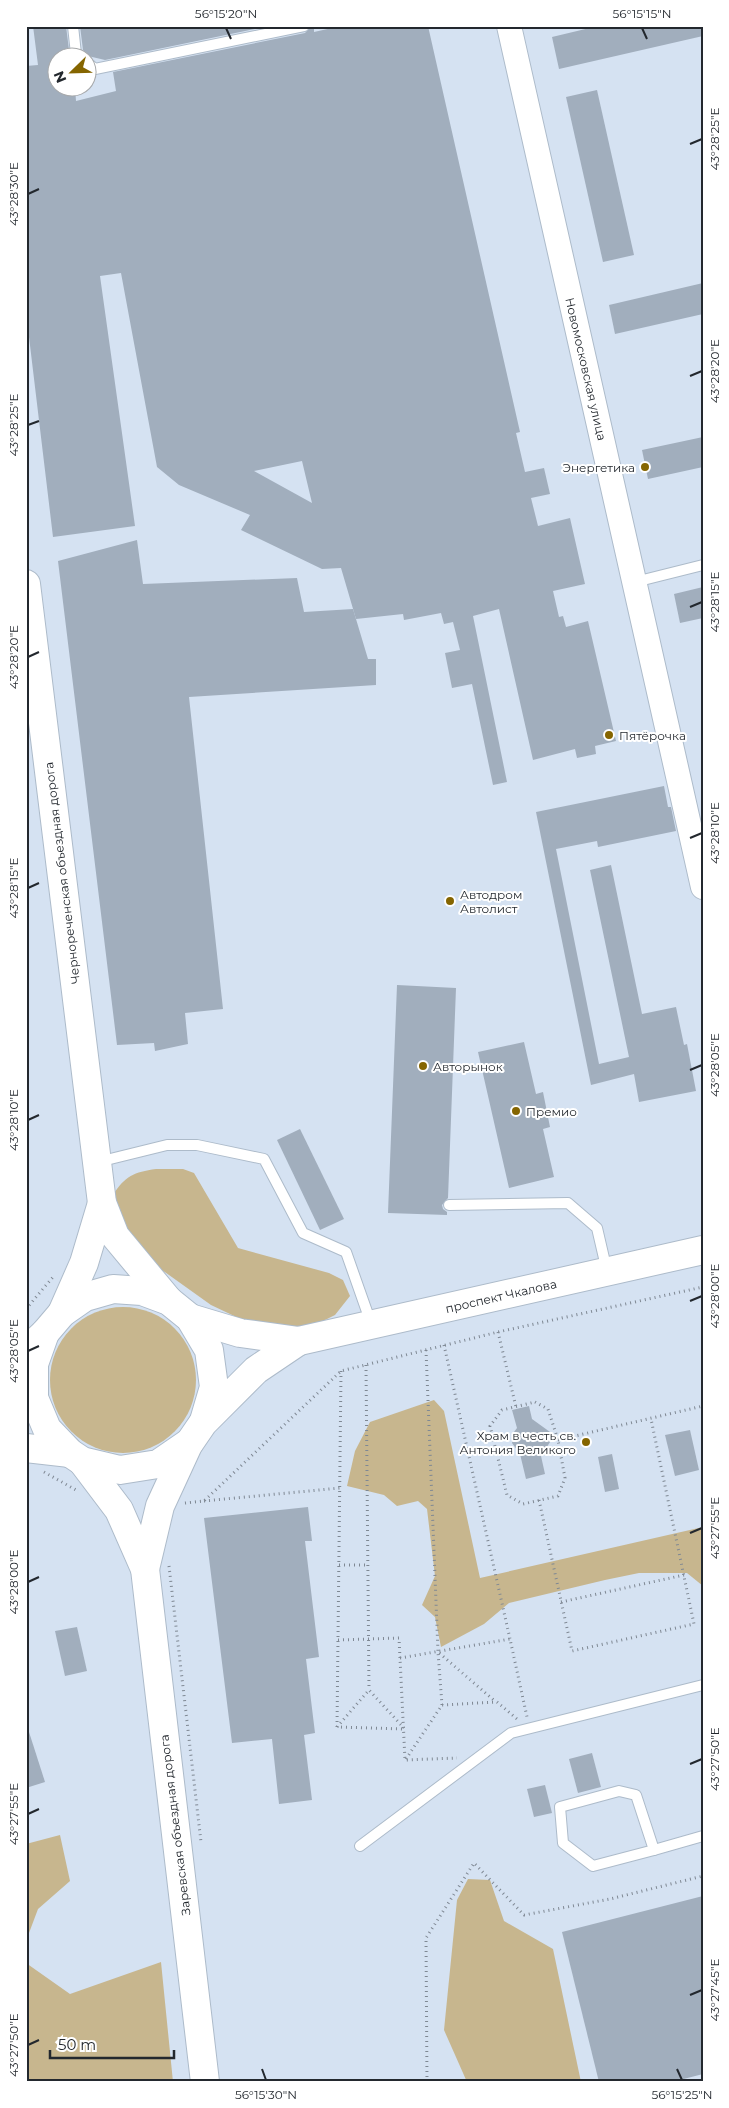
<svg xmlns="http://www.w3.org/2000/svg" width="729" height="2108" viewBox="0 0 729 2108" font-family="Montserrat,sans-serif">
	<rect width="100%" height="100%" fill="#d5e2f2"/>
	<g fill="#c7b68e">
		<path d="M156 1169H183L194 1173 238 1248 329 1273 343 1280 350 1296 335 1315 317 1324 277 1330 249 1323 211 1305 148 1260 120 1232 113 1195C125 1176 134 1172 156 1169Z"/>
		<circle cx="123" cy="1380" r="73"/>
		<path d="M434 1400 444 1411 480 1578 703 1527V1586L687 1573H639L605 1580 509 1603 484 1624 441 1647 435 1617 422 1605 435 1576 427 1509 418 1501 397 1506 384 1495 347 1486 355 1451 370 1422Z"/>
		<path d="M60 1835 70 1881 38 1909 26 1941V1844Z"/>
		<path d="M468 1879 490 1880 504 1921 553 1949 581 2082H467L444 2030 457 1900Z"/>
		<path d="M161 1962 173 2082H26V1963L70 1994Z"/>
	</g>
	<g fill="#a1aebd" fill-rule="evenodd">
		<path d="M33 26H66L70 58H58V88H75L76 101 116 91 113 72 305 33 311 26H314V32L341 26H428L520 432 516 433 525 472 544 468 550 494 531 498 538 526 570 518 585 584 553 591 559 617 563 616 566 627 588 621 616 741 595 746 596 754 577 758 575 749 533 760 499 609 473 616 507 782 493 785 472 684 452 688 445 653 460 650 453 622 444 624 441 613 404 620 403 614 356 619 341 568 322 569 241 530 250 515 179 485 157 467 121 273 100 276 135 526 53 537 26 312V66L38 65ZM302 461 312 503 254 471Z"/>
		<path d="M80 26H269L105 60 88 56 83 50Z"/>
		<path d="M598 26H703V36L559 69 552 37Z"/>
		<path d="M597 90 634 255 603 262 566 97Z"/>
		<path d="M703 283V314L615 334 609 305Z"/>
		<path d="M703 437V467L648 479 642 450Z"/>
		<path d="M137 540 143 584 297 578 304 612 353 609 368 659H376V685L189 697 223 1009 185 1013 188 1044 155 1051 154 1043 117 1045 58 561Z"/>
		<path d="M703 587V618L680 623 674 594Z"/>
		<path d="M664 786 668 807H671L676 831 598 847 597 841 556 849 599 1064 629 1057 590 870 611 865 642 1014 676 1007 684 1045 687 1044 696 1091 639 1102 634 1074 591 1085 536 812Z"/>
		<path d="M397 985 456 988 448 1198 442 1205 443 1209 447 1212V1215L388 1213Z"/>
		<path d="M524 1042 536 1094 543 1092 550 1127 543 1129 554 1177 509 1188 478 1052Z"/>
		<path d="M300 1129 344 1219 320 1230 277 1140Z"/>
		<path d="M529 1406 532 1419 550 1432 552 1439 541 1456 545 1474 526 1479 520 1454 512 1443 514 1432 517 1428 512 1410Z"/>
		<path d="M690 1430 699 1470 675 1476 665 1435Z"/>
		<path d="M612 1454 619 1489 605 1492 598 1457Z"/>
		<path d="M308 1507 312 1541H305L319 1657 306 1659 315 1733 304 1735 312 1800 279 1804 272 1739 232 1743 204 1518Z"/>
		<path d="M77 1627 87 1671 65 1676 55 1631Z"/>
		<path d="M26 1732H29L45 1782 26 1788Z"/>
		<path d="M592 1753 601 1787 578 1793 569 1759Z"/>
		<path d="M545 1785 552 1813 534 1817 527 1789Z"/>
		<path d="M703 1896V2074L672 2082H599L562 1932Z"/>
	</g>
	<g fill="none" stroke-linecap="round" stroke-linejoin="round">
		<g stroke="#adbbca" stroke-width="12">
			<g id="service">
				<path d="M73 26 76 54 81 58"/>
				<path d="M88 63 95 69 304 26"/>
				<path d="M635 582 703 565"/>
				<path d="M98 1162 167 1145H197L264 1159 303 1233 346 1252 371 1323"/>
				<path d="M449 1205 568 1203 597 1228 607 1271"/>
				<path d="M619 1791 636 1795 654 1850 593 1866 563 1843 560 1807Z"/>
				<path d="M360 1846 511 1733 703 1685"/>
				<path d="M654 1850 703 1836"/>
			</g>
		</g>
		<g stroke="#adbbca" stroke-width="26">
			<path id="tertiary" d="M509 26 703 887"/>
		</g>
		<g stroke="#adbbca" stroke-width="30">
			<g id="secondary">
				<path d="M26 584 102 1203 115 1236 169 1301"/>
				<path d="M62 1313 84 1263 102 1203"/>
				<path d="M190 1318 240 1333 299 1341 703 1250"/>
				<path d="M45 1333 34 1364V1398L47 1429 70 1453 82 1461 120 1470 158 1464 190 1442 203 1423 256 1370 299 1341"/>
				<path d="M33 1344 45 1333 62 1313 85 1297 113 1289 142 1291 169 1301 190 1318 209 1350 214 1387 204 1421"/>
				<path d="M26 1448 70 1453"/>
				<path d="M82 1461 119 1510 145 1569 205 2082"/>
				<path d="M145 1569 160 1506 189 1443"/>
			</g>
		</g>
		<g stroke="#7f8893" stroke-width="3" stroke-dasharray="1 4" stroke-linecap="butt">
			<path d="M26 1309 53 1277"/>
			<path d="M498 1332 516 1407"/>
			<path d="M444 1345 510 1639"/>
			<path d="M426 1350 438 1652"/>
			<path d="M366 1365 369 1690"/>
			<path d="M341 1371 337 1727 404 1729"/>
			<path d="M535 1402 548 1409 558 1440 565 1478 558 1496 523 1504 507 1495 490 1426 502 1410Z"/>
			<path d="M558 1440 703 1406"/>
			<path d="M44 1472 76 1490"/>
			<path d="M539 1500 572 1651 694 1624 651 1419"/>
			<path d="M204 1501 340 1488"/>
			<path d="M185 1503 204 1501 341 1371 498 1332 703 1287"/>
			<path d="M339 1565H368"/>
			<path d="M169 1566 201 1842"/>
			<path d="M561 1602 684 1575"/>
			<path d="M338 1640 399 1638 405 1760 457 1758"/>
			<path d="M400 1658 510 1639 527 1717"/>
			<path d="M442 1705 438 1652 496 1702"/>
			<path d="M337 1727 369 1690 404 1728"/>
			<path d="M406 1759 442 1705 497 1702 517 1719"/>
			<path d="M427 2082 426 1938 474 1863 524 1915 610 1899 703 1876"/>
		</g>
		<use href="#service" stroke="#fff" stroke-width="10"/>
		<use href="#tertiary" stroke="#fff" stroke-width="24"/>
		<use href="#secondary" stroke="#fff" stroke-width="28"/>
	</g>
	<path fill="none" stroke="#23282e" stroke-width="2" d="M226 28 231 39M642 28 647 39M690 144 702 139M28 194 39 189M690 376 702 371M28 425 39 421M690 607 702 602M28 657 39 652M690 838 702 833M28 888 39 883M690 1070 702 1065M28 1120 39 1115M690 1301 702 1296M28 1351 39 1346M690 1533 702 1528M28 1582 39 1577M690 1764 702 1759M28 1814 39 1809M690 1995 702 1990M28 2045 39 2040M262 2069 266 2080M677 2069 682 2080"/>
	<g fill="#856500" stroke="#fff" stroke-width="2">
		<circle cx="645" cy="467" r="5"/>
		<circle cx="609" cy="735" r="5"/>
		<circle cx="450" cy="901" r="5"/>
		<circle cx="423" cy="1066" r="5"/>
		<circle cx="516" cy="1111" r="5"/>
		<circle cx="586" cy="1442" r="5"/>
	</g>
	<g text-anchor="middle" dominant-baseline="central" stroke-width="4" stroke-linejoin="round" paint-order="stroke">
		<g font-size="12" fill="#23282e" stroke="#fff">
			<text transform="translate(586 369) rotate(77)">Новомосковская улица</text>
			<text transform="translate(62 873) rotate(-97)">Чернореченская объездная дорога</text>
			<text transform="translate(501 1296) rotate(-13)">проспект Чкалова</text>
			<text transform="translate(175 1825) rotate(-97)">Заревская объездная дорога</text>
		</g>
		<g font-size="12" fill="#23282e" stroke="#fff" text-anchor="start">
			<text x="635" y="467" text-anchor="end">Энергетика</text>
			<text x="619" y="735">Пятёрочка</text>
			<text x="460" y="894">Автодром<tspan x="460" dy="14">Автолист</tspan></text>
			<text x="433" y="1066">Авторынок</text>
			<text x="526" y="1111">Премио</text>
			<text x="576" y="1435" text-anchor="end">Храм в честь св.<tspan x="576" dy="14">Антония Великого</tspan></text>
		</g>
	</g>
	<rect width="729" height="2108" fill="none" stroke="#ffffff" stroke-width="55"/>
	<g transform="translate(72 72) rotate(247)"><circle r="24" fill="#ffffff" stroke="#a7a9ab"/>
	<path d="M0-4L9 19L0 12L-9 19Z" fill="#856500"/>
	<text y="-8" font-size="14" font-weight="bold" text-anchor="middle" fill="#23282e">N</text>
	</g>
	<path d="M50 2050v8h124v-8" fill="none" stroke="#23282e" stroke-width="2.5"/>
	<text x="58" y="2050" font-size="15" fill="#23282e" stroke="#ffffff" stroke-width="4" paint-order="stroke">50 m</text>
	<rect x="28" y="28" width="674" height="2052" fill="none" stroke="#23282e" stroke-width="2"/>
	<g font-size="12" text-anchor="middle" fill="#23282e">
		<text x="226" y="18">56°15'20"N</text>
		<text x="642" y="18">56°15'15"N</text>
		<text transform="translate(715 139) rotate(-90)" y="4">43°28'25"E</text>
		<text transform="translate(14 194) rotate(-90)" y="4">43°28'30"E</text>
		<text transform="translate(715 371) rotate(-90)" y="4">43°28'20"E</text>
		<text transform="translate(14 425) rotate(-90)" y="4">43°28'25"E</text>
		<text transform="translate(715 602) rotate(-90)" y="4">43°28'15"E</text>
		<text transform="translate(14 657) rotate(-90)" y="4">43°28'20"E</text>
		<text transform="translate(715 833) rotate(-90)" y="4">43°28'10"E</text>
		<text transform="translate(14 888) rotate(-90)" y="4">43°28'15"E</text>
		<text transform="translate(715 1065) rotate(-90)" y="4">43°28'05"E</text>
		<text transform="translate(14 1120) rotate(-90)" y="4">43°28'10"E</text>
		<text transform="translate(715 1296) rotate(-90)" y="4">43°28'00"E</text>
		<text transform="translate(14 1351) rotate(-90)" y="4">43°28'05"E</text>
		<text transform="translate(715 1528) rotate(-90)" y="4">43°27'55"E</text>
		<text transform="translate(14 1582) rotate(-90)" y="4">43°28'00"E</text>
		<text transform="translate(715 1759) rotate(-90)" y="4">43°27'50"E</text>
		<text transform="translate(14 1814) rotate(-90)" y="4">43°27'55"E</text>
		<text transform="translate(715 1990) rotate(-90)" y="4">43°27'45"E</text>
		<text transform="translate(14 2045) rotate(-90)" y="4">43°27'50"E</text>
		<text x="266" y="2099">56°15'30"N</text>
		<text x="682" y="2099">56°15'25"N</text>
	</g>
</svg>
